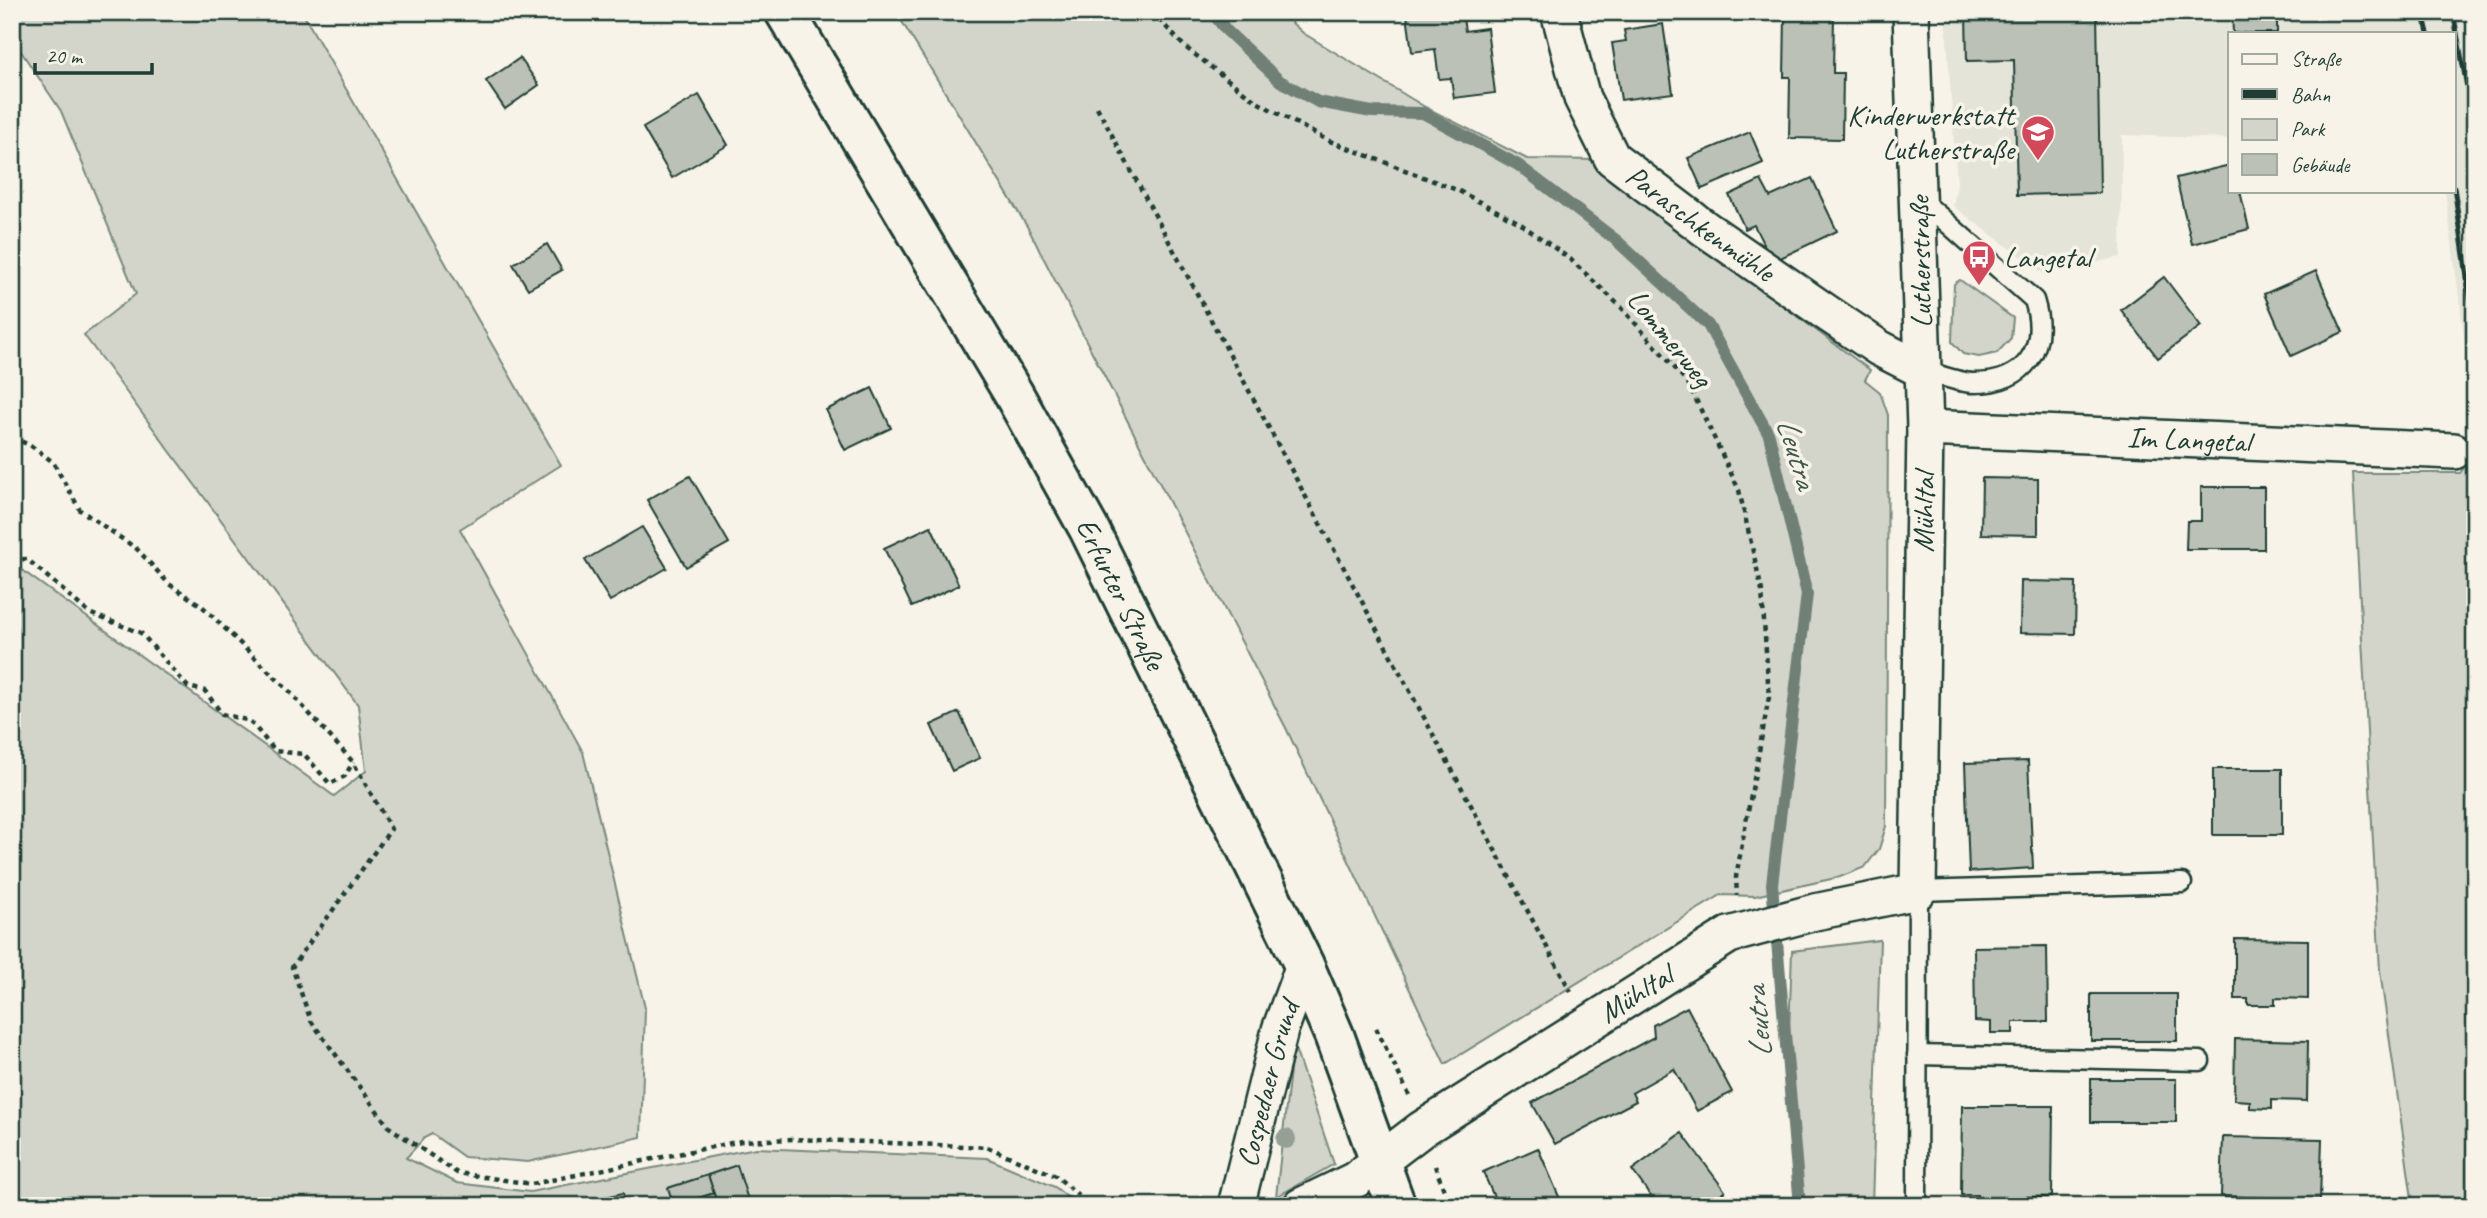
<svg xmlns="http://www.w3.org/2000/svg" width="2487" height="1218" viewBox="0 0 2487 1218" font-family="Caveat,sans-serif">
	<rect width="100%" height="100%" fill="#f7f3e8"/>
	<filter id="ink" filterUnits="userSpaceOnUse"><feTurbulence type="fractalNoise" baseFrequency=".0143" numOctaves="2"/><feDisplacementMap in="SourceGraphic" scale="14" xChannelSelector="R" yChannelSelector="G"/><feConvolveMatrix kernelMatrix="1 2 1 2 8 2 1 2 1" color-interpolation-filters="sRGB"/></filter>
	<g filter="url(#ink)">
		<path fill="#e5e4d9" d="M1945 12H2471L2475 31V419L2445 191H2454V33H2230V139L2122 135 2121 257 2044 274 1953 206 1957 184Z"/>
		<g fill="#d3d5ca" stroke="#79897f" stroke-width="2">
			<path d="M12 12H302L561 465 460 529 583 752 645 1008 641 1137 528 1162 464 1157 432 1134 424 1138 406 1158 457 1183 530 1192 756 1148 987 1158 1055 1187 1078 1206H12V563L334 796 366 771 358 705 84 335 136 294 61 111 12 38Z"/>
			<path d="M896 12H1280L1303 33 1425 107 1527 159 1600 160 1680 230 1870 370 1865 380 1880 392 1888 415 1886 826 1879 849 1865 867 1840 877 1755 896 1721 895 1445 1064 1286 728 1028 228Z"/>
			<path d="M1960 280 2013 318 2011 338 1997 353 1979 357 1963 354 1952 342 1954 284Z"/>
			<path d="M2475 453V1206H2413L2380 971 2353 473H2460Z"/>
			<path d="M1880 940 1872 1206H1800L1788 1062 1792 951Z"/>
			<path d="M1293 1043 1334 1164 1276 1197Z"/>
		</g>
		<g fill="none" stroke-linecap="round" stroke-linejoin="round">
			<path stroke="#6f8077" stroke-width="12" d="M1212 12 1226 30 1280 81 1318 102 1372 112 1423 113 1518 165 1616 240 1708 325 1769 435 1807 594 1772 884 1800 1206"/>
		</g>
		<g fill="#bbc1b6" stroke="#1f3d34" stroke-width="2">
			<path d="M1428 12H1462L1465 31 1487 28 1495 93 1454 98 1451 78 1439 79 1435 49 1412 52 1407 15Z"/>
			<path d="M1966 12H2097L2100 193 2017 195 2014 60 1967 61Z"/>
			<path d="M2232 12H2277V33H2233Z"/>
			<path d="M1785 14 1834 15 1833 73H1843L1842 139 1789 138 1790 77H1784Z"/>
			<path d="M1663 24 1673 93 1621 100 1612 43 1626 41 1624 30Z"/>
			<path d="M520 58 539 85 505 109 486 81Z"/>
			<path d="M699 95 728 145 672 178 643 128Z"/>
			<path d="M1750 132 1763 163 1702 189 1688 158Z"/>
			<path d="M2230 165V191H2240L2249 229 2192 244 2176 178Z"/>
			<path d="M1812 178 1837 231 1772 262 1754 225 1745 229 1729 195 1761 180 1770 197Z"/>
			<path d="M547 244 562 270 528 289 513 264Z"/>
			<path d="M2316 271 2343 332 2291 356 2264 294Z"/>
			<path d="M2164 277 2201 326 2158 358 2121 310Z"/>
			<path d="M872 388 891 428 845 450 826 410Z"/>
			<path d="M690 476 729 543 686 567 647 500Z"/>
			<path d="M1982 478 2038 479V535L1981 534Z"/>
			<path d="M2201 487H2264V549H2186L2187 521H2201Z"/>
			<path d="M931 526 959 585 912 607 884 548Z"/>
			<path d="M642 527 667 568 610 601 585 560Z"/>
			<path d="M2021 581 2076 582 2075 634 2020 633Z"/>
			<path d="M959 712 980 758 952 771 931 725Z"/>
			<path d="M2028 761 2033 868 1969 872 1965 763Z"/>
			<rect x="2213" y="769" width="69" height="66"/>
			<path d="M2235 939 2308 940V999L2275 998V1005H2248V999H2235Z"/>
			<path d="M2047 946 2048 1022H2013V1033H1991V1022L1975 1021 1974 947Z"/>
			<rect x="2091" y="994" width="86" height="47"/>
			<path d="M1687 1007 1732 1092 1697 1111 1674 1069 1632 1093 1636 1101 1555 1144 1532 1103 1654 1037 1653 1025Z"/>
			<path d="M2235 1039 2308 1041 2307 1101 2272 1100V1109L2250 1108V1101L2234 1100Z"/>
			<rect x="2091" y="1079" width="85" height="43"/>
			<path d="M1962 1106H2053L2052 1197H2009L2008 1206H1977V1195H1961Z"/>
			<path d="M1682 1133 1725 1191 1706 1206H1658L1632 1170Z"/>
			<path d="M2223 1137 2322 1139 2320 1200 2221 1196Z"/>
			<path d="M1538 1148 1563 1206H1498L1483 1172Z"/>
			<path d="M737 1165 749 1203 739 1206H718L708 1175Z"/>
			<path d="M708 1175 714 1193 674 1206 668 1188Z"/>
			<path d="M623 1193 627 1206H604L602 1198Z"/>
			<path d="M714 1193 718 1206H676Z"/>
		</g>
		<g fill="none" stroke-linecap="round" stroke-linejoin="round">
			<g stroke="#1f3d34" stroke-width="23">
				<g id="service">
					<path d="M1919 198 2034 300C2049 348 2026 383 1974 383 1958 383 1938 374 1922 370"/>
					<path d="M1917 1055 2200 1061"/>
					<path d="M1917 1206 1918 891 2182 883"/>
				</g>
			</g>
			<g stroke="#1f3d34" stroke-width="40">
				<g id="minor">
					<path id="s1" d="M1559 12 1582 98 1612 158 1704 228 1824 311 1879 348 1922 370"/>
					<path id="s2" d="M1925 428 2454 451"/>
					<path id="s3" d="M1236 1206 1280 1030 1304 965"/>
					<path id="s4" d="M1301 1206 1355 1180 1422 1129 1729 935 1815 912 1918 891 1925 428 1911 12"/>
				</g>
			</g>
			<g stroke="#1f3d34" stroke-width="44">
				<g id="primary">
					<path id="s5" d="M785 12 1013 393 1089 529 1304 965 1334 1035 1396 1206"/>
				</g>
			</g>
			<g stroke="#1f3d34" stroke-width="4.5" stroke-dasharray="5 5" stroke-linecap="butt">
				<path d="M1152 12 1185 47 1257 102 1327 140 1457 190 1518 222 1570 259 1621 307 1688 383 1739 490 1762 591 1769 697 1736 877 1737 896"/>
				<path d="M1097 107 1571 992"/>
				<path d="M12 438 30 445 53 462 80 510 137 549 169 584 202 606 289 691 353 762 391 829 292 967 311 1021 389 1127 457 1173 532 1184 741 1141 793 1139 987 1147 1056 1176 1091 1206"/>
				<path d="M12 560 27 559 89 613 141 633 188 687 205 691 222 714 250 721 275 751 304 754 330 784 345 776 353 762"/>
				<path d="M1376 1028 1409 1095"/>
				<path d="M1435 1166 1450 1206"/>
			</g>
			<use href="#service" stroke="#f7f3e8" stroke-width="18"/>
			<use href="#minor" stroke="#f7f3e8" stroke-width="35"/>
			<use href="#primary" stroke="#f7f3e8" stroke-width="38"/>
			<g stroke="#1f3d34" stroke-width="5">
				<path d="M2423 12 2428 33"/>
				<path d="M2453 12 2475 130"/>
				<path d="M2454 187 2475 331"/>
			</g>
		</g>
		<circle fill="#949f96" cx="1286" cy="1139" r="10"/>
	</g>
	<defs>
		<g id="school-pin" transform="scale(1.75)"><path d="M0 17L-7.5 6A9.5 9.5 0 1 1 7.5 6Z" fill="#d1495b" stroke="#f7f3e8"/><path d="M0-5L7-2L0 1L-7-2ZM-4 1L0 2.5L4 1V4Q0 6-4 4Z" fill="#fff"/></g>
		<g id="bus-pin" transform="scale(1.75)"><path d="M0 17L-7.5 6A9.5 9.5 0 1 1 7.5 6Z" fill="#d1495b" stroke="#f7f3e8"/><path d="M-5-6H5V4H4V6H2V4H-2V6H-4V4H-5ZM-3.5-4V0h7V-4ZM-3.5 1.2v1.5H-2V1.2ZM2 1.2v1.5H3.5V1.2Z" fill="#fff"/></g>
	</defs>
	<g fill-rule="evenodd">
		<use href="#school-pin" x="2038" y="132"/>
		<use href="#bus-pin" x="1979" y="257"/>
	</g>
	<g text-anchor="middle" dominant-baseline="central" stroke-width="7" stroke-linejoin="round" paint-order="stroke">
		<g font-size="30" fill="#1f3d34" stroke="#f7f3e8" text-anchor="end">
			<text x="2014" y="115">Kinderwerkstatt<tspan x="2014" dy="34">Lutherstraße</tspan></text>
			<text x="2004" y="257" text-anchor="start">Langetal</text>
		</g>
		<g font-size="30" fill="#1f3d34" stroke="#f7f3e8">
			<text stroke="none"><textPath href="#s1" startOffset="266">Paraschkenmühle</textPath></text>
			<text transform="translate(1920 262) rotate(-91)">Lutherstraße</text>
			<text transform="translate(1670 338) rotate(51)">Lommerweg</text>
			<text stroke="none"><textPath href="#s2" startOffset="264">Im Langetal</textPath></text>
			<text stroke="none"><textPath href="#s4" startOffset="1080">Mühltal</textPath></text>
			<text stroke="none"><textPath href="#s5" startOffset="672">Erfurter Straße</textPath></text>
			<text stroke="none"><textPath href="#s4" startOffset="397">Mühltal</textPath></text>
			<text stroke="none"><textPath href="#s3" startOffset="126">Cospedaer Grund</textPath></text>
		</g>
		<g font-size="32" font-style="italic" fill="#405950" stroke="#f7f3e8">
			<text transform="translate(1797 453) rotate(73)">Leutra</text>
			<text transform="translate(1758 1022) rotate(-95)">Leutra</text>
		</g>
	</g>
	<rect width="2487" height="1218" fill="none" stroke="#f7f3e8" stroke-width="42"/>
	<rect x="21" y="21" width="2445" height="1176" fill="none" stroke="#1f3d34" stroke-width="2.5" filter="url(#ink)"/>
	<rect x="2228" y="32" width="228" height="161" fill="#f7f3e8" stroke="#a1aaa0" stroke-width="2"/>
	<rect x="2242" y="54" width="35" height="10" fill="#f7f3e8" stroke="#a1aaa0" stroke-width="2"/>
	<text x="2291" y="66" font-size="21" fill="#1f3d34">Straße</text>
	<rect x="2242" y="89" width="35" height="10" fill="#1f3d34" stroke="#a1aaa0" stroke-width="2"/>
	<text x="2291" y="102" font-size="21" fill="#1f3d34">Bahn</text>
	<rect x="2242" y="119" width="35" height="21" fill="#d3d5ca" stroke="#a1aaa0" stroke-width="2"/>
	<text x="2291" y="136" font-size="21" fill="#1f3d34">Park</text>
	<rect x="2242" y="154" width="35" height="21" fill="#bbc1b6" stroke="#a1aaa0" stroke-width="2"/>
	<text x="2291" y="172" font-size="21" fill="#1f3d34">Gebäude</text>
	<path d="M35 63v10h117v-10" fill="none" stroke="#1f3d34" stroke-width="3.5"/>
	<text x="46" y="63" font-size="21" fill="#1f3d34" stroke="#f7f3e8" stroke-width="5" paint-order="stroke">20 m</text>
</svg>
